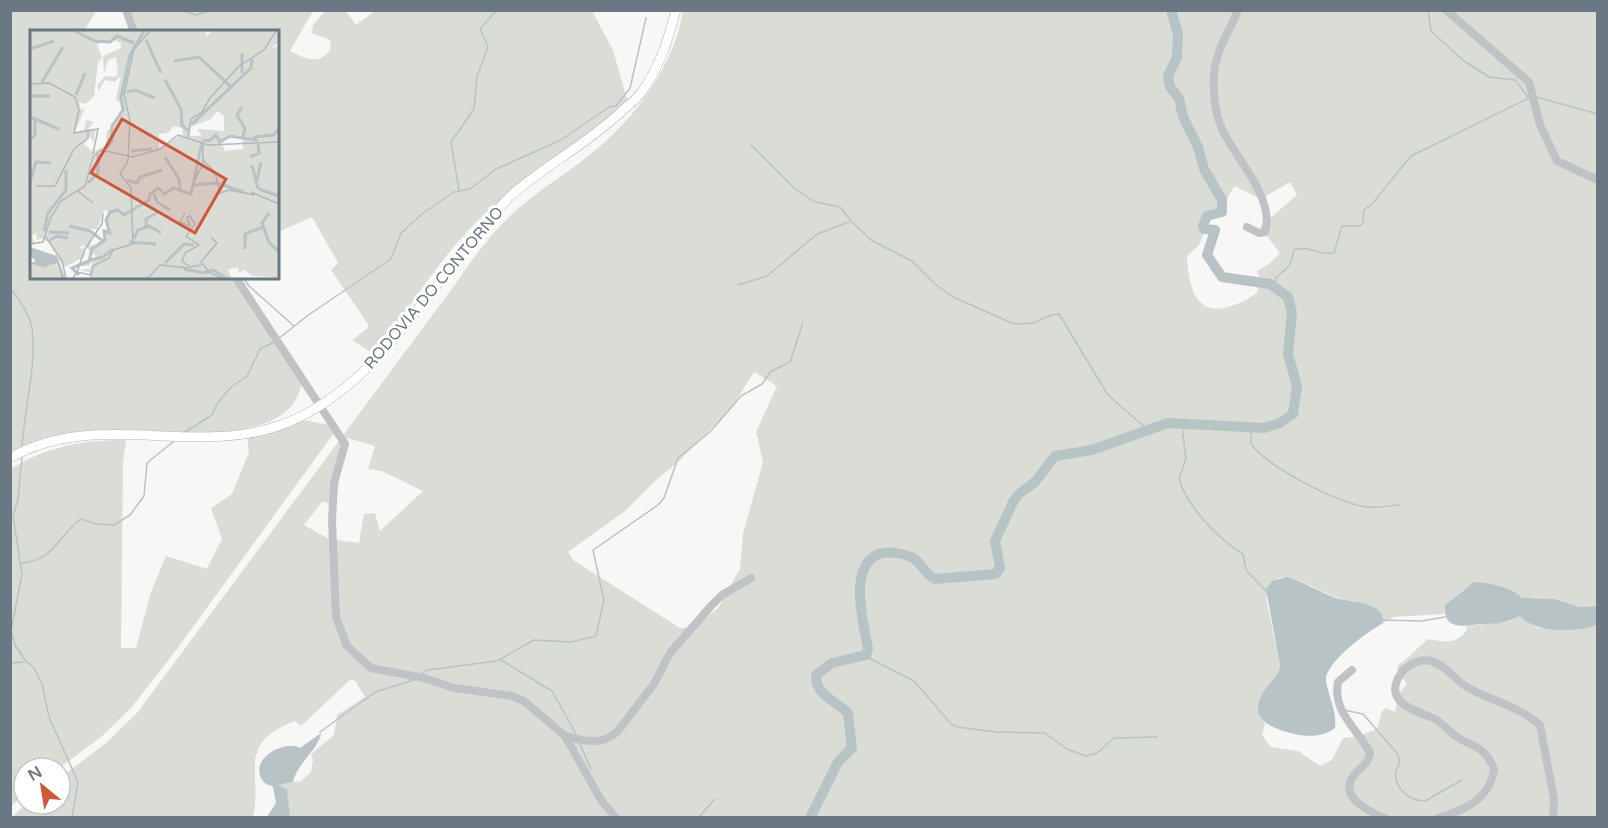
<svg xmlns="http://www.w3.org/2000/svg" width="1608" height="828" viewBox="0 0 1608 828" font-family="'Varela Round',sans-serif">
	<rect width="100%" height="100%" fill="#f7f7f5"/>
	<g fill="#d9ddd6" fill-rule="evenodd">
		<path d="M11 11H96L84 31 32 32V278H234L302 380C294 458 138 426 84 431L67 434 11 457Z"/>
		<path d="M128 11H313L290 51C305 59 321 66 331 48L330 40 312 33 313 25 325 11H346L356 25 375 11H592L613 50 628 103C589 143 530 174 486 213 442 253 410 307 376 355L352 340 368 328V324L331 270 338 263 312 217 278 232V32L137 31Z"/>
		<path d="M683 11H1597V606L1579 607 1555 599 1522 598C1512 586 1482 580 1468 587 1460 591 1453 600 1445 605L1444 614 1393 617 1383 623 1380 612C1366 602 1351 602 1336 597 1316 591 1301 576 1278 578L1266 598 1280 666 1277 675 1262 696 1259 709 1265 723 1262 735 1271 747 1298 751 1320 766 1332 760 1343 738 1359 736 1377 729 1382 711 1386 708 1395 712 1400 692 1407 684 1397 671 1398 665C1410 657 1417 648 1428 639 1444 642 1456 645 1467 630L1466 626 1508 622 1520 616 1538 628 1597 625V817H290L286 805 288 796 277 784 301 781 311 772 313 760 311 754 334 735 337 715 365 697 356 682 351 679 301 726 295 721C235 744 263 771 253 817L11 818 26 804H60V778L106 743 137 713 454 286C471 261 487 239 508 218 535 191 569 173 598 148 639 113 674 64 683 11ZM1290 182 1297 195 1260 227 1280 253 1269 264 1257 271 1260 279 1257 293C1211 323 1189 310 1187 256L1199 245 1212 215 1221 210 1234 186 1261 199ZM754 372 777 386 756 432 763 462 743 534 740 569 718 608 695 627 680 628 573 560 568 552 625 511 656 480 677 463 730 410ZM344 437 375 446 368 469 382 471 423 491 380 531 375 513 364 514 359 543 329 539 304 525 322 502 336 504Z"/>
		<path d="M301 420 339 426 174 653 131 708 101 737 59 768H24V795L11 806V469C47 446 84 440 126 440L123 462 121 648H136L151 592 166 556 207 569 222 539 211 508 232 494 249 452 247 437Z"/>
	</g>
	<g fill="#b8c3c6">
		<path d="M1287 577C1305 582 1319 592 1336 598 1350 602 1366 601 1378 610 1383 614 1383 618 1383 623 1369 631 1323 663 1326 682 1329 698 1337 711 1335 728 1323 737 1308 737 1294 734 1272 729 1245 718 1265 690 1270 682 1278 677 1280 666L1266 589 1272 581Z"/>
		<path d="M1474 582C1487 583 1512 586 1522 598L1555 599 1579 607 1597 606V625C1576 632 1536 634 1520 616 1496 627 1495 622 1473 625 1456 627 1443 626 1445 605Z"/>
		<path d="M321 733C319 749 297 763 293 782L278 785 287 790 290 817H267L276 803 273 787C271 785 267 785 265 783 245 763 281 739 300 748Z"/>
	</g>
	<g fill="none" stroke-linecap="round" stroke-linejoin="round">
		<g stroke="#b8c3c6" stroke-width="1.5">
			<path d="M181 10 196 15 212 10"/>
			<path d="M216 10H219"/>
			<path d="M1428 10 1431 31 1464 61 1489 77 1515 80 1528 97"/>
			<path d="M1536 97 1598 114"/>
			<path d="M751 145 794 188 815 202 840 207 851 221 871 240 912 261 936 285 953 297 1014 324 1033 323 1051 315 1059 314 1108 395 1147 429"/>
			<path d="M459 190 451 142 474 109 477 77 488 47 480 29 496 11"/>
			<path d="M243 278 249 286 294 326"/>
			<path d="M738 285 767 276 817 234 849 222"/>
			<path d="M1274 286 1276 278 1290 265 1294 250C1309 245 1320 256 1334 253L1342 226H1359L1363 223 1364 210 1372 204 1411 156 1529 98"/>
			<path d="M10 287C18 299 30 314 32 328 37 365 24 410 22 448"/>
			<path d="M278 339 307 316 391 259 401 233 422 214 454 192 470 189 496 169 561 140 609 107 616 106 630 88 646 18"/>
			<path d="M1185 423 1183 435 1186 459 1179 478C1186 507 1221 541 1243 554L1246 570 1266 591"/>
			<path d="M1251 427V444C1269 468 1336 502 1366 507 1377 508 1388 506 1399 505"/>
			<path d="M185 432 212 415 217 404 230 388 247 376 260 349 274 342"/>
			<path d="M22 456 18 499 13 516 22 574 11 631 15 645 25 660 34 668 42 684 49 717 78 782 72 818"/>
			<path d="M21 563C56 560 58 535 81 519L96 524 114 525 130 515 144 496 147 463 174 441"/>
			<path d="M1382 620 1421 621 1445 617"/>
			<path d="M865 656 914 681 951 724 957 727 997 732 1045 733 1067 749 1086 756 1097 753 1114 738 1157 737"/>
			<path d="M501 660 552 691 576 734"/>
			<path d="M10 663 24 662"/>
			<path d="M423 673 427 670 497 661 534 640 571 642 596 636 604 600 593 550 658 505 664 498 678 458 711 431 741 396 762 384 770 372 790 362 803 322"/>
			<path d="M1344 710 1363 714 1396 752 1399 758C1400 764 1397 767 1396 772 1394 789 1410 801 1425 801L1462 780"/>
			<path d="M320 732 375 692 414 680"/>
			<path d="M579 742 591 769"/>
			<path d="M698 818 715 799"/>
		</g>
		<path stroke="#b8c3c6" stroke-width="10" d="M810 818 838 762 852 748 848 713C836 701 815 695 816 675L832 663 866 655 868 649C864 624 847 567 879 554 889 551 902 553 911 557 921 561 924 574 935 579L996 574 1000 568 995 541 1013 502 1019 494 1035 482 1055 456 1092 450 1168 423 1264 428 1280 423 1293 414 1297 386 1288 354 1292 313 1288 297 1270 284 1222 277 1207 255 1215 230 1204 229 1203 226 1207 216 1222 212V200L1204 169 1198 147 1183 117 1179 98 1170 87 1168 76 1177 57 1178 34 1171 10"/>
		<g stroke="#b2b7ba" stroke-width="10">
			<path id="major" d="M10 458C94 409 193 457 281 425 374 391 423 294 486 224 495 213 505 200 516 191 550 163 589 142 621 112 627 106 636 100 641 93 659 68 668 41 676 10"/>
		</g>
		<g stroke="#bfc3c6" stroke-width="8">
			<path d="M126 10 134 32"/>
			<path d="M1238 10C1229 33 1216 49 1214 74 1213 91 1215 113 1222 129 1234 156 1276 199 1265 232L1259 233 1247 227"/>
			<path d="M1446 10 1529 82 1540 125 1557 161 1598 180"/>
			<path d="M236 278 345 444 334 483 332 520 336 617 347 646 371 668 424 678 454 688 512 696 524 701 565 736 601 800 616 818"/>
			<path d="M1352 670 1338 682C1332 712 1358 729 1370 753 1368 764 1361 767 1354 775 1337 796 1369 812 1385 818"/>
			<path d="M565 736C584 741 601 746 617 732L654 684 670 653 711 606 722 595 751 578"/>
			<path d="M1438 818C1465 810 1490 799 1494 769 1483 743 1472 748 1454 735 1447 729 1441 722 1433 718 1423 714 1407 709 1400 701 1388 687 1401 668 1416 662 1424 659 1431 660 1438 664 1449 669 1456 681 1467 687 1491 701 1519 706 1540 725L1554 799 1553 818"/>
		</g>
		<use href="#major" stroke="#fff" stroke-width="9"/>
	</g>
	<g text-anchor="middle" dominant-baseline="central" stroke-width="6" stroke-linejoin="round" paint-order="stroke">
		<g font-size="16" fill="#697882" stroke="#fff">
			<text transform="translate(434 288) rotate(-50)">RODOVIA DO CONTORNO</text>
		</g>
	</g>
	<g transform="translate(30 30)">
		<rect width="249" height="249" fill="#f7f7f5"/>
		<path d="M0 1H175L177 6 182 1H249V13L241 18 249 16V248L223 246 214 240 208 243V238L198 239 201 248H61L59 242 50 240 60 239 63 231 58 236H48L68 228 54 215 48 218 55 219 54 227 33 238 35 248 32 234 18 212 11 208 7 211 6 203 2 206 5 215 0 214ZM84 10 91 13V18L73 26 74 44 78 30 86 27 88 43 85 47 75 46 67 56 69 61 75 50 85 52 91 45 86 69 93 76V82L77 102 75 116 63 122 54 114 60 107 64 113 65 100 58 99 64 92 56 90 54 100 45 102 55 78 51 80 49 72 56 74 64 66 68 33 72 28 67 14ZM187 81 194 86V101L167 99 172 106H160L161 97 181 89ZM144 96 152 98 153 104 129 119V104L138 103ZM199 104 206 108 212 104 213 119 195 121 191 113ZM74 180 80 182 76 189 81 198 73 201 74 212 60 216 63 205 54 199H66V203ZM0 233 11 237 26 233 31 248H0Z" fill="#d9ddd6" fill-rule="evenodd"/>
		<path d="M0 217 27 226 35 248H31L27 233 11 237 0 233 6 231 0 226Z" fill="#b8c3c6"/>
		<path fill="none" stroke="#b8c3c6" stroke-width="3" d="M45 1 65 11 80 12 87 6 104 13M116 10 131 43M0 19 24 11M144 31 169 27 201 57M212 43V23M135 50 151 79 152 95 158 101M12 52 33 17M97 62 105 60 125 68M46 65 55 43M0 66H20M0 87 29 99M162 94 221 38 222 29M213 108 226 110 225 107 243 105 249 99M1 109 5 105V90M173 110 179 111 186 105 190 112 200 106 212 108 215 99 207 85 212 77M77 118 82 111V96L93 80 91 67 100 25 114 1M101 121 122 119M135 127 149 149 150 160M220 127 229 123 228 114M222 135 228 159M97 150 107 153 110 147 132 140M227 150 231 132M0 152 6 132 21 133M58 153 68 143V124M164 155 187 153 214 162M229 159 249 166M124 164 127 172 140 180M239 183 232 193 239 212 249 222M39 196 60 201 73 211M116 196V189L127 183M14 201 18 183 36 160V140M19 202 39 203M104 208 108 200 119 196 131 203M20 210 27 206 38 208M99 212 126 214M215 219V204L233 197M60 230 73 227 83 219M8 233 14 236 24 230M135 233 154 214 164 215M154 239 173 243 183 240 196 248M49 245 42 238 59 231 62 219 75 210 74 201 80 203 76 190 80 182 88 180 94 185 119 170 120 164 128 158 135 164 143 158 161 164 172 112"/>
		<path fill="none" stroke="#b1b9bd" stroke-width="1.5" d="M0 54 19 53 45 67 49 80 44 103 68 99 63 124M158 108 161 89 172 82 180 68 209 36 234 20 246 1M172 129 185 142 190 163 199 160 225 165M164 151 173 134V114M6 156H25L44 119 58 108V100M48 161 63 173M221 162 249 174M155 183 150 192 160 196 157 187 160 186 165 194 156 206 169 215 155 223 152 231 160 237 171 235M16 207 32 231 36 248M181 207 187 213 171 232 179 242 191 248M0 214 13 212 21 187 31 171 55 156 63 127 71 120 103 127 130 119 148 105 178 115 249 112M47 242 55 219 72 194 73 183M61 247 63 236 79 228 83 220 103 214 101 158 90 144 98 131 100 91 94 64 104 19 120 1M43 248 47 242 61 245M118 248 130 235 158 238"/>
		<path fill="#d1573b" fill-opacity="0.15" stroke="#d1573b" stroke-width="3" d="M92 89 196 149 165 203 61 143Z"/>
		<rect width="249" height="249" fill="none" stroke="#697882" stroke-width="3"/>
	</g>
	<rect width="1608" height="828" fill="none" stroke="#697882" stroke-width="24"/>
	<g transform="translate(42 786) rotate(330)"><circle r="28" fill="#ffffff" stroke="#c3c9cd" stroke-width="1.5"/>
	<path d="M0-4.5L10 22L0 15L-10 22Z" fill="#d1573b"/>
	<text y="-9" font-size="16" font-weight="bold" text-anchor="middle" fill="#697882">N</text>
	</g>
</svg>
